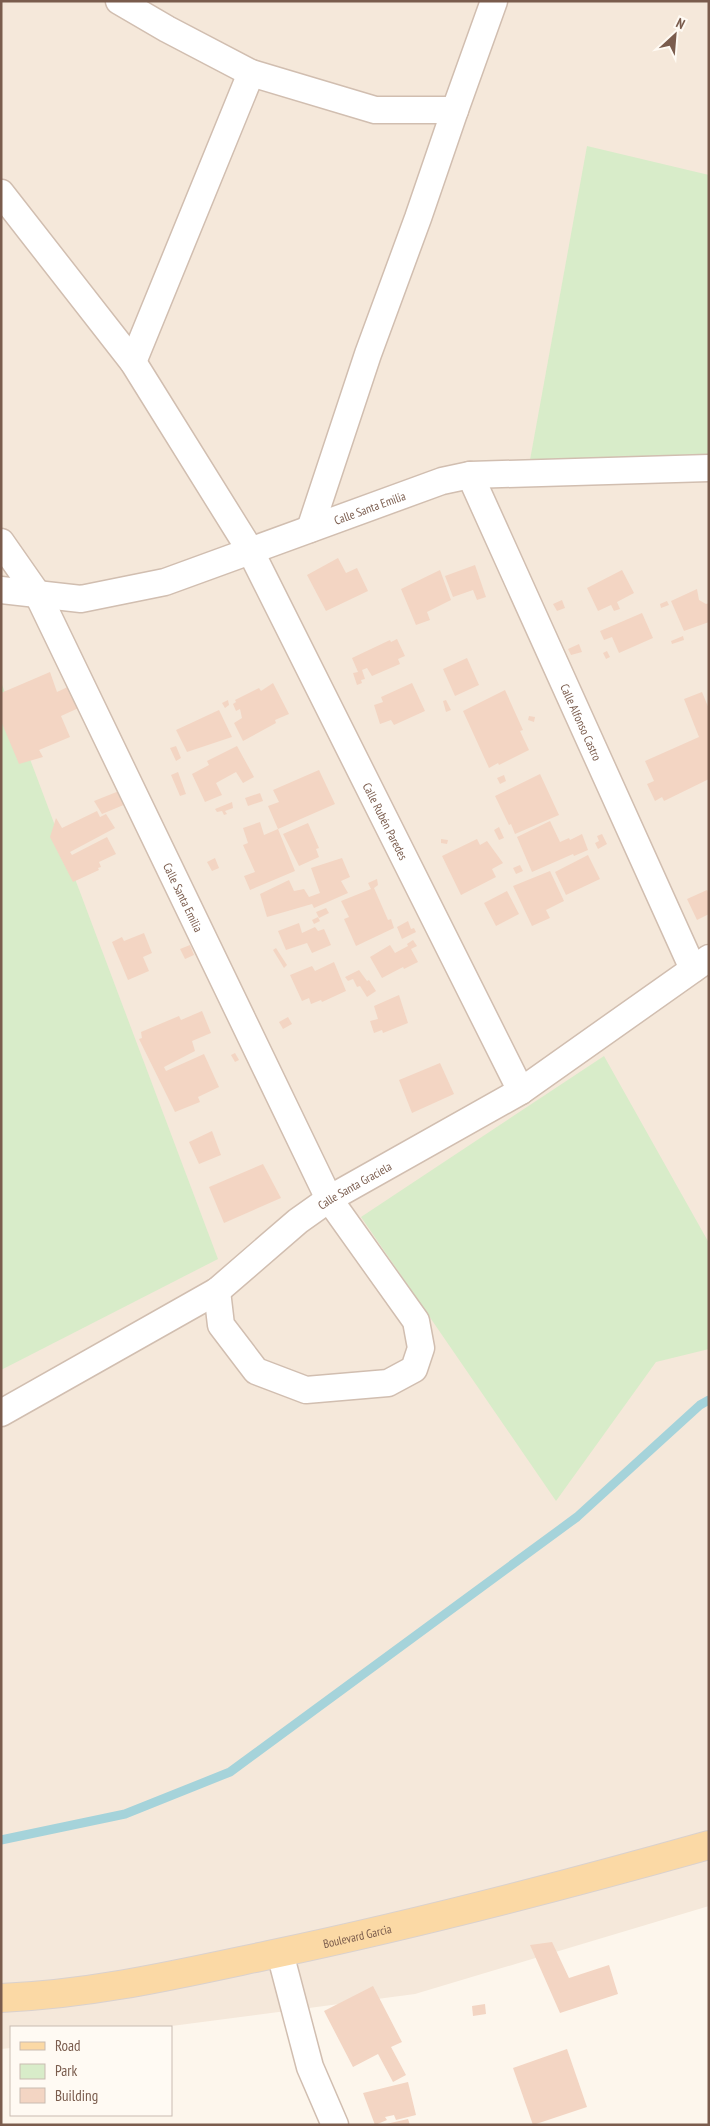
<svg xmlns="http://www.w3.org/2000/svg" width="710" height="2126" viewBox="0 0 710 2126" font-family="'PT Sans Narrow',sans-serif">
	<rect width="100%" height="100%" fill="#fdf6ec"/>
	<path fill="#f5e8da" d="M1 1H709V1906L415 1994 164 2027H11V2048L1 2049Z"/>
	<g fill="#d8ecc9">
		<path d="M587 146 709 175V462L530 460Z"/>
		<path d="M1 682 218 1259 1 1370Z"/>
		<path d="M604 1056 709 1243V1349L656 1362 556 1501 361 1217Z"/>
	</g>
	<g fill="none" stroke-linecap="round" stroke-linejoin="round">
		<path stroke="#a5d3da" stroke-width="9" d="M1 1840 125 1814 230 1772 577 1517 700 1405 709 1400"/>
	</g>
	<g fill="#f3d5c3">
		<path d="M338 558 346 573 357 568 368 591 326 611 307 575Z"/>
		<path d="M475 565 486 597 477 600 473 590 453 597 445 576Z"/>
		<path d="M440 570 451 600 427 612 430 620 416 625 401 589Z"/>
		<path d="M622 570 634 593 617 602 620 609 614 611 611 605 598 611 587 588Z"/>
		<path d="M697 589 699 600 706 604 709 603V622L684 631 671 601Z"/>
		<path d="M562 600 565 608 557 611 553 604Z"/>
		<path d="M667 601 669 605 661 608 660 604Z"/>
		<path d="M642 613 653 638 619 653 612 637 604 640 600 631Z"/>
		<path d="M683 636 684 640 672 644 671 641Z"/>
		<path d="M397 639 405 656 398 659 400 664 372 676 367 668 362 670 365 679 361 680 362 683 357 685 353 673 358 672 352 658 390 640 391 642Z"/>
		<path d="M579 644 582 652 571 655 568 649Z"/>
		<path d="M607 651 610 657 606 659 603 653Z"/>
		<path d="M467 658 479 685 455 696 443 669Z"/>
		<path d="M50 672 57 692 74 684 83 706 61 716 70 737 39 750 43 757 19 764 1 721V693Z"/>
		<path d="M273 683 289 714 275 720 276 723 243 741 234 723 242 718 240 709 236 711 233 704 236 702 235 700 259 688 261 691Z"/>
		<path d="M412 683 425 711 394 725 391 720 380 724 374 705 383 702 381 697Z"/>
		<path d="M505 690 523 730 520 731 529 750 499 765 498 763 489 768 463 711Z"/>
		<path d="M702 692 709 709V779L664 801 662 797 655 801 647 784 654 781 645 761 699 737 684 699Z"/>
		<path d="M228 700 229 705 225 708 222 703Z"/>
		<path d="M446 700 451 710 446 712 443 701Z"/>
		<path d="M219 710 232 737 187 752 176 730Z"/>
		<path d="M529 716 535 717 534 722 528 720Z"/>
		<path d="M176 746 181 758 176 761 170 748Z"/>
		<path d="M237 746 254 777 243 783 236 772 216 783 222 795 205 802 192 774 209 765 207 761Z"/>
		<path d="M319 770 335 804 278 829 295 871 250 890 244 876 255 872 243 845 248 843 243 828 260 822 264 835 278 829 268 806 279 802 273 790Z"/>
		<path d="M178 772 186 794 180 796 171 775Z"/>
		<path d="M540 774 559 815 515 834 511 824 509 825 495 796Z"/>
		<path d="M504 775 506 781 500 784 497 778Z"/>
		<path d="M119 791 126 804 102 814 94 801Z"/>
		<path d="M260 793 263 801 248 806 245 798Z"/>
		<path d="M232 802 233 808 225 811 227 814 224 815 222 811 217 812 215 809Z"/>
		<path d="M97 811 100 817 106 814 115 828 70 852 72 855 107 837 116 854 99 862 101 867 98 868 99 870 73 882 50 837 56 818 62 828Z"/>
		<path d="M550 821 560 842 569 838 570 840 582 834 588 850 574 856 573 854 532 872 517 837Z"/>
		<path d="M308 823 319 848 316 849 319 857 299 866 283 834Z"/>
		<path d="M499 827 504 838 499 840 494 830Z"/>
		<path d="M602 834 607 844 598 849 595 843 599 841 597 836Z"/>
		<path d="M441 839 448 840 447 844 441 843Z"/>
		<path d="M477 839 480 845 487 841 503 863 492 869 496 877 461 895 442 856Z"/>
		<path d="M588 855 600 879 566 895 555 872Z"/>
		<path d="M215 858 219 868 212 871 207 862Z"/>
		<path d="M342 858 350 877 341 881 348 893 314 908 312 904 267 917 260 894 289 880 294 891 304 889 309 897 320 893 311 868Z"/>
		<path d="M520 865 523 871 516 874 513 868Z"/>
		<path d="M550 871 564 901 546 910 550 918 532 926 513 886Z"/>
		<path d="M377 879 378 885 374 888 388 920 391 919 394 928 356 946 344 919 349 917 341 901 371 889 368 883Z"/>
		<path d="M707 890 709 894V914L697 920 687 899Z"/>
		<path d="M507 891 519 914 496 926 484 903Z"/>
		<path d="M326 908 329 913 319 918 316 912Z"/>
		<path d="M318 917 320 921 314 924 312 920Z"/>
		<path d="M408 921 411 929 414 928 416 932 402 939 397 927Z"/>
		<path d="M299 923 302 933 315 927 318 931 324 929 331 945 312 953 307 943 286 950 278 931Z"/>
		<path d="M144 933 152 953 143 957 149 971 128 980 112 942 122 937 124 941Z"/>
		<path d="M413 940 417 946 411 949 418 962 404 969 403 967 382 978 370 957 390 945 395 953 408 946 407 944Z"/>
		<path d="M190 945 194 955 185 959 180 949Z"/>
		<path d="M276 948 287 965 284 968 273 950Z"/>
		<path d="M334 962 346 991 322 1002 321 1000 311 1004 309 998 302 1001 290 975 312 966 315 971Z"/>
		<path d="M359 970 367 981 369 980 376 991 367 997 360 986 357 987 353 979 348 981 345 977Z"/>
		<path d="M399 995 408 1023 383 1033 382 1030 374 1033 370 1021 378 1019 374 1006Z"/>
		<path d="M202 1011 211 1033 192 1041 195 1051 164 1067 166 1071 204 1054 219 1087 198 1097 200 1102 175 1112 139 1039 142 1038 141 1032 179 1016 181 1020Z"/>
		<path d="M288 1017 292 1024 283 1029 279 1022Z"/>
		<path d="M235 1053 239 1060 235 1062 231 1055Z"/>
		<path d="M440 1063 454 1094 412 1113 399 1080Z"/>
		<path d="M212 1131 221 1155 199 1164 189 1142Z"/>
		<path d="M263 1164 281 1198 224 1223 209 1187Z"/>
		<path d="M552 1942 569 1978 609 1965 618 1994 560 2013 530 1945Z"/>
		<path d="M373 1986 402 2042 391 2047 406 2075 393 2082 378 2054 353 2067 324 2011Z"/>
		<path d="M485 2004 486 2014 473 2016 472 2006Z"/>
		<path d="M567 2049 587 2107 533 2125 513 2068Z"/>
		<path d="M408 2082 416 2115 396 2120 394 2115 385 2117 387 2120 375 2125 363 2093Z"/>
		<path d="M408 2119 410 2125H386V2124Z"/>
	</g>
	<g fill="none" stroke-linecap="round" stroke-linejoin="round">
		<g stroke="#d1beb0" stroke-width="29">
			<g id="street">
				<path d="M119 1 167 29 251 73 375 110H455L418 218 368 354 310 529"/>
				<path d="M455 110 494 1"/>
				<path id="s1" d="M1 193 133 362 250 550 521 1091"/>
				<path d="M133 362 251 73"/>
				<path id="s2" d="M470 475 693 969"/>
				<path id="s3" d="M1 542 38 595 329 1199 416 1321 421 1348 414 1369 388 1383 306 1390 256 1371 221 1325 217 1291"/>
				<path id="s4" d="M1 590 81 599 165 582 442 481 470 475 709 468"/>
				<path id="s5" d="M1 1413 217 1291 298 1221 329 1199 521 1091 709 958"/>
				<path d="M280 1953 310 2067 335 2125"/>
			</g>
		</g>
		<g stroke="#dad1cd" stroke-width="30">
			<g id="primary">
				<path id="s6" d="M1 1998C94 1994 179 1974 269 1955 417 1924 563 1886 709 1845"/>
			</g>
		</g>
		<use href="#street" stroke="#fff" stroke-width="26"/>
		<use href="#primary" stroke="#fbd9a5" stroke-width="28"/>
	</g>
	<g text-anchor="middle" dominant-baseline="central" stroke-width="4" stroke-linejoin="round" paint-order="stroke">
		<g font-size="12" fill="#7a5c4d" stroke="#fffaf3">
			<text stroke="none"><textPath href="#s4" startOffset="384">Calle Santa Emilia</textPath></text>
			<text stroke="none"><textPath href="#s2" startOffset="271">Calle Alfonso Castro</textPath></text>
			<text stroke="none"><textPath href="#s1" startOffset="739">Calle Rubén Paredes</textPath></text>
			<text stroke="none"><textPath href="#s3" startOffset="400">Calle Santa Emilia</textPath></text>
			<text stroke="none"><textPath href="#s5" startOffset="422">Calle Santa Graciela</textPath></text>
			<text stroke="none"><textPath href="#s6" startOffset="362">Boulevard Garcia</textPath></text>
		</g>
	</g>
	<rect width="710" height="2126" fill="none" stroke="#7a5c4d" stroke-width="5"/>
	<rect x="10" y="2026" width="162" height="90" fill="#fffaf3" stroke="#cabbb1"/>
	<rect x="20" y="2042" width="25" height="8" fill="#fbd9a5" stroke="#cabbb1"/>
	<text x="55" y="2051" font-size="15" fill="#7a5c4d">Road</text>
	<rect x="20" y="2064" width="25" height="15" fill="#d8ecc9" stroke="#cabbb1"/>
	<text x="55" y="2076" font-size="15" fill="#7a5c4d">Park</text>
	<rect x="20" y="2088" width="25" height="15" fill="#f3d5c3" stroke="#cabbb1"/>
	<text x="55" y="2101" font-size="15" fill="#7a5c4d">Building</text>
	<g transform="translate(675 35) rotate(26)" stroke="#fffaf3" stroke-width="4" paint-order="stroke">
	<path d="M0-4L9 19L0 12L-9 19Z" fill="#7a5c4d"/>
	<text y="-8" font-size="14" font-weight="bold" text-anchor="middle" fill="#7a5c4d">N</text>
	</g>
</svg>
